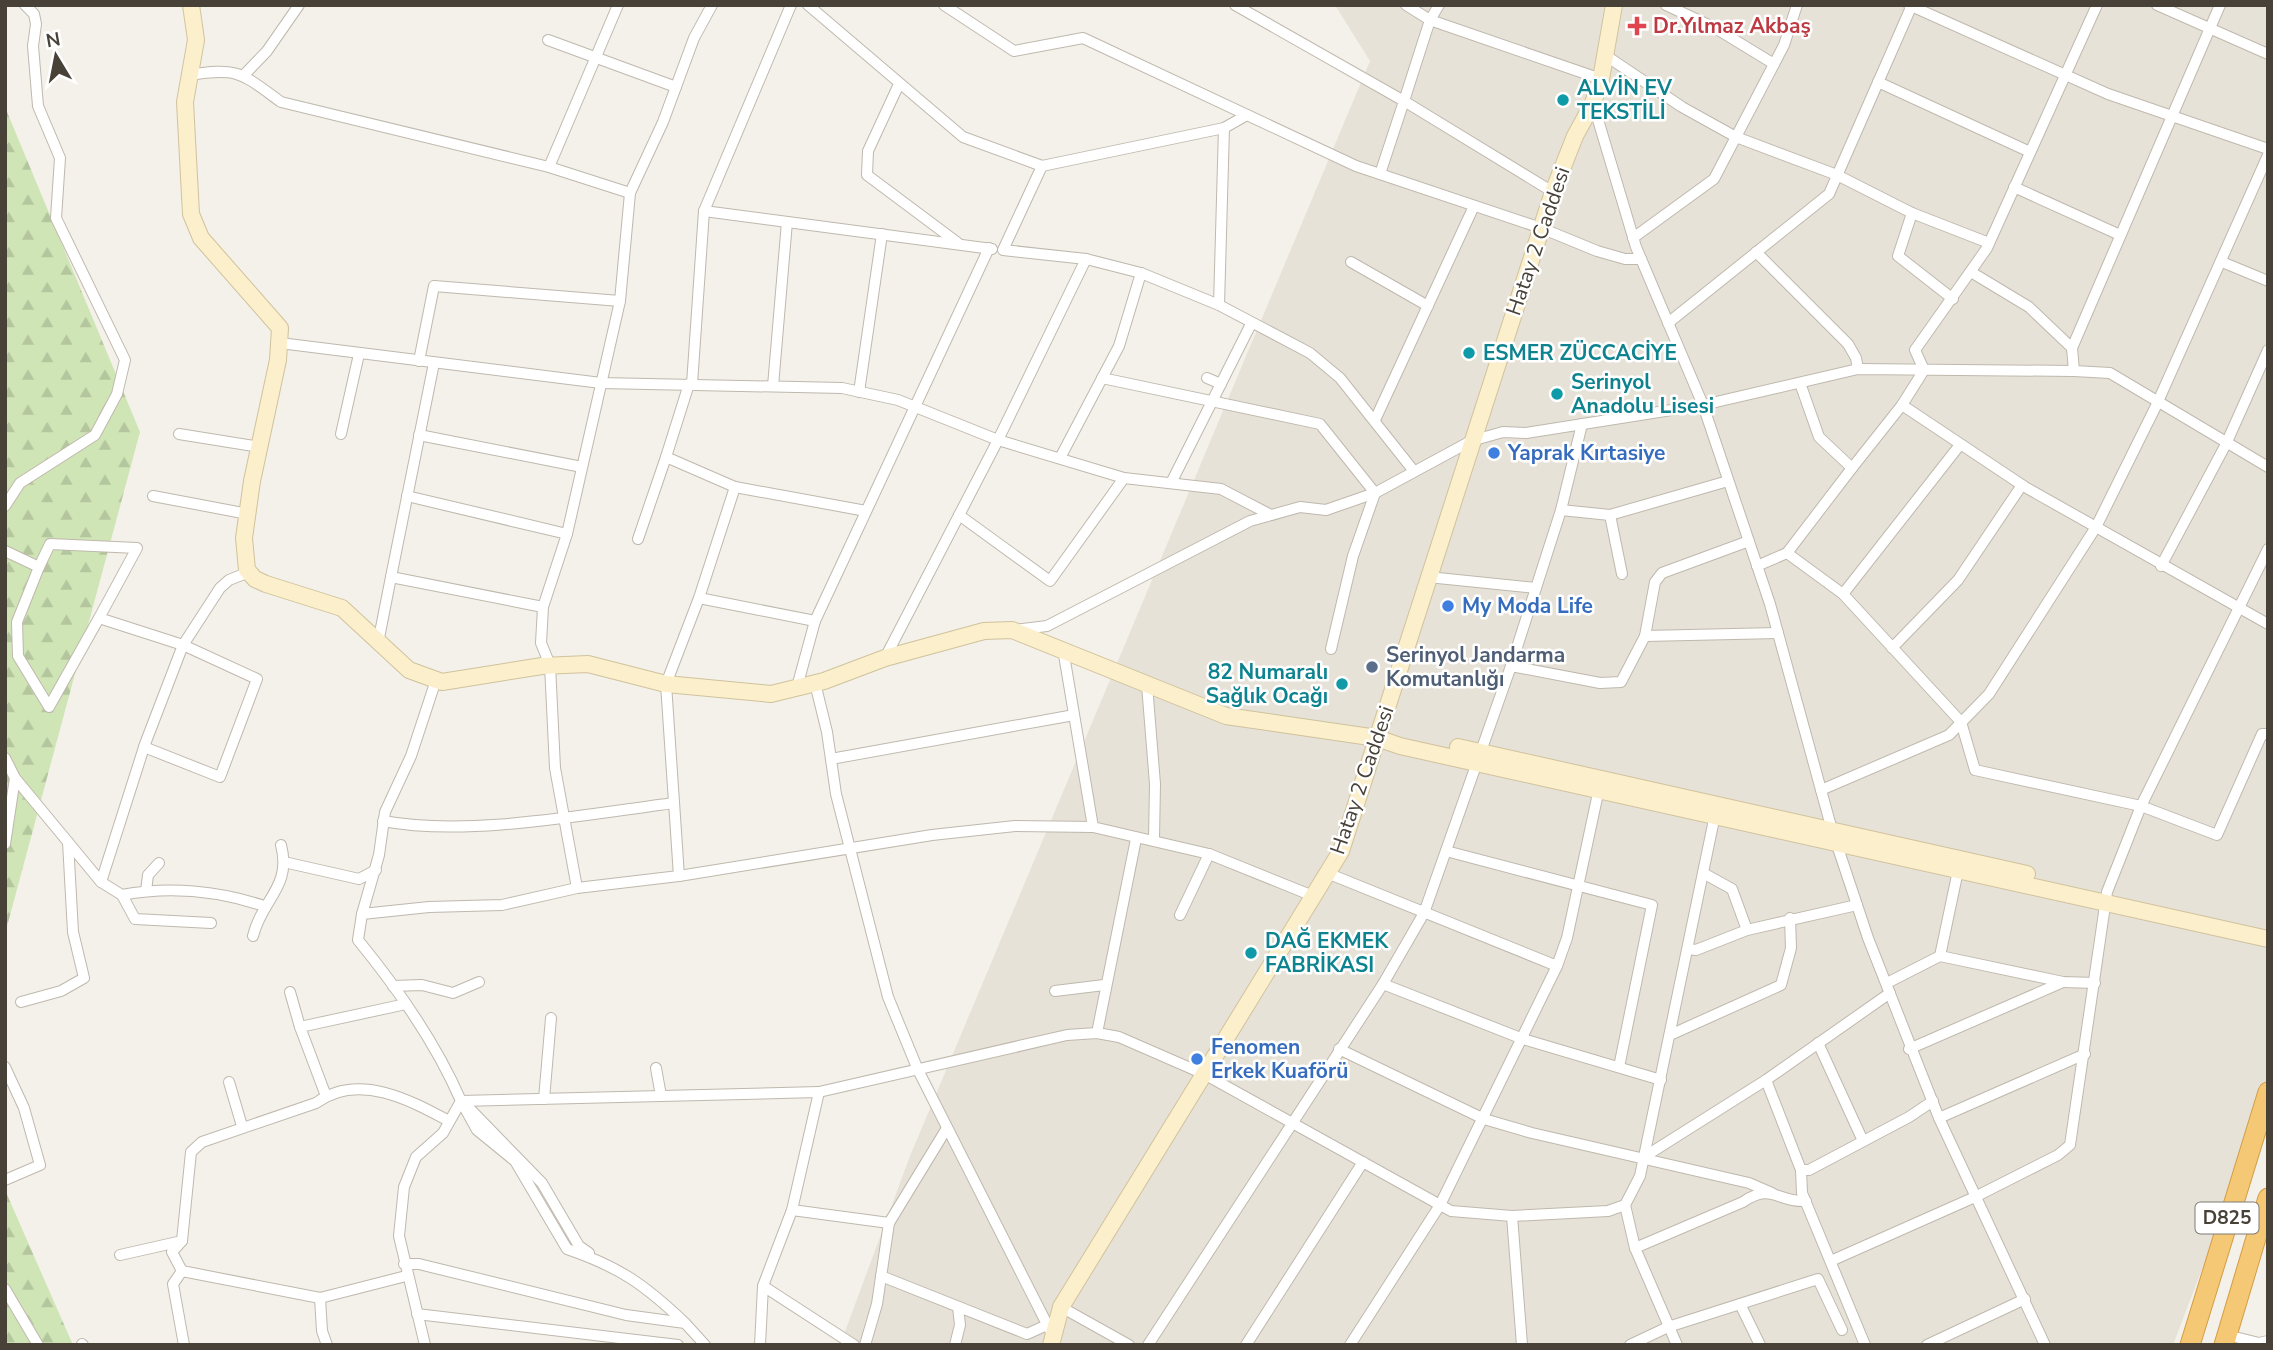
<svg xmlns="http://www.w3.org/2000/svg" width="2273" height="1350" viewBox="0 0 2273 1350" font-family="'Nunito Sans',sans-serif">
	<defs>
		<pattern id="forest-firs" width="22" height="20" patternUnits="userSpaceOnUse" patternTransform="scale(1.75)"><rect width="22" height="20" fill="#d0e5b6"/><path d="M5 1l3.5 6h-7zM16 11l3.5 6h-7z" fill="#b4c69d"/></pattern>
	</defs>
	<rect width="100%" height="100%" fill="#f4f1ea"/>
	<path fill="#e7e2d8" d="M1335 5H2268V1097L2173 1345H840L910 1156 1370 61Z"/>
	<g fill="url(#forest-firs)">
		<path d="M5 107 140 432 5 934Z"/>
		<path d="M5 1190 73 1345H5Z"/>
	</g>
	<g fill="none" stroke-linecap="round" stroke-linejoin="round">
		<g stroke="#bfb8ad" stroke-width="12">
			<g id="street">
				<path d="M808 5 963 137 1042 166 1003 250 1086 259 1141 273 1219 305 1310 353 1340 378 1413 470"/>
				<path d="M944 5 1014 51 1083 38 1356 166 1541 228 1597 251 1625 259H1641"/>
				<path d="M1235 5 1404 101 1430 20 1439 5"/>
				<path d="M1406 5 1430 20 1601 79"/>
				<path d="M1666 5 1715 28 1774 64"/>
				<path d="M1909 5 2108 94 2268 149"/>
				<path d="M2157 5 2268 54"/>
				<path d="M548 40 676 87"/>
				<path d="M1605 55 1682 107 1736 137 1837 175 1912 213 1989 243"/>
				<path d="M189 75C239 67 241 73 281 102L549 167 630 193"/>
				<path d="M244 75 267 51 299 5"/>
				<path d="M1878 82 2030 152"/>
				<path d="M899 84 868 151 867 175 958 243"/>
				<path d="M1593 103 1636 247 1703 405 1770 604 1832 830 1868 938 1939 1118 2045 1345"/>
				<path d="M1042 166 1224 128"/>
				<path d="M549 167 618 5"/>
				<path d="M1380 174 1404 101 1553 192"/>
				<path d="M2014 187 2120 235"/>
				<path d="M704 211 992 249"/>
				<path d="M1912 213 1898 256 1953 299"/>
				<path d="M1633 238 1714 179 1784 45 1797 5"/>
				<path d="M1756 252 1848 344 1856 358 1858 369"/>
				<path d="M1351 262 1428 306"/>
				<path d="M2222 262 2268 281"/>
				<path d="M1971 272 2029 307 2072 348"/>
				<path d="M1219 305 1224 128 1247 115"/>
				<path d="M1668 323 1829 194 1912 5"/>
				<path d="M280 343 601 383 842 388 898 400 998 440 1124 478 1221 489 1271 515"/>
				<path d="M419 361 434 286 620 301"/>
				<path d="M2074 371 2072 348 2220 5"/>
				<path d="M1102 378 1320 424 1375 493 1353 556 1331 649"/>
				<path d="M1207 378 1221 384"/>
				<path d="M689 384 666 457 735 487 866 511"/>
				<path d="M692 384 704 211 791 5"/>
				<path d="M773 386 787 222"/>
				<path d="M859 392 882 234"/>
				<path d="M1902 405 2025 487 2268 624"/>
				<path d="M1375 420 1474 206"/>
				<path d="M1582 424 1561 510 1610 515 1728 481"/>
				<path d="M179 434 260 447"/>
				<path d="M341 434 359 354"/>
				<path d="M419 435 582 467"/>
				<path d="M1060 458 1119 346 1141 273"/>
				<path d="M1852 468 1902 405 1924 370 1915 350 1987 248 2097 5"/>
				<path d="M1171 483 1251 324"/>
				<path d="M153 496 248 514"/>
				<path d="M407 496 567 534"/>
				<path d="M5 506 20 483 95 435 117 394 125 360 56 218 60 158 38 106 33 46 36 24 34 14 25 5"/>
				<path d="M959 515 1050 581 1124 478"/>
				<path d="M1610 515 1622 574"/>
				<path d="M638 539 666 457"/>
				<path d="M5 551 39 567 17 622 18 656 49 707 99 618"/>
				<path d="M1787 553 1843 594 1961 722 1975 770 2141 806 2217 835 2262 734H2268"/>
				<path d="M1757 566 1787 553 1852 468 1819 437 1800 383"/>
				<path d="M2161 566 2226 444 2268 350"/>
				<path d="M39 567 50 544 137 548 99 618 183 645 257 679 220 777 144 747"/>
				<path d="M391 577 434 363"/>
				<path d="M1428 577 1536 588"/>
				<path d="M1843 594 1959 446"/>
				<path d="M699 598 815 621"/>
				<path d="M1014 630 1047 626 1250 521 1300 507 1326 510 1375 493 1471 441 1503 432 1526 433 1703 405 1858 369 2074 371 2110 373 2268 467"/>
				<path d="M1645 636 1778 633"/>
				<path d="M378 643 391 577 543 607"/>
				<path d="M1892 648 1958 580 2022 485"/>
				<path d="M1063 649 1093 827 1209 854 1313 896"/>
				<path d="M885 658 998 440 1086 259"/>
				<path d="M1511 666 1600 683 1621 682 1645 636 1655 582 1662 573 1749 541"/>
				<path d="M815 683 827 732 836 794 888 997 918 1070 1053 1336"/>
				<path d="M1147 685 1155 784 1154 839"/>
				<path d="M797 687 815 621 989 248"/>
				<path d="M5 758 15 778 101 882 145 744 183 645 220 588 229 580 249 572"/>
				<path d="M831 759 1074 715"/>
				<path d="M1821 790 1949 735 1989 694 2096 527 2156 406 2268 155"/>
				<path d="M383 821C468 837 588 814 674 803"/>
				<path d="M5 844 15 778"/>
				<path d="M1446 851 1652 905 1619 1067"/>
				<path d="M284 862 359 879 376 870"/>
				<path d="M1327 873 1557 966 1567 938 1600 784"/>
				<path d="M679 876 666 684 699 598 735 487"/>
				<path d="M101 882 122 895C169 886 219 891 264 906"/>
				<path d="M577 888 555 768 550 665 541 643 543 607 567 534 620 301 630 193 663 122 694 38 712 5"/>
				<path d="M146 891 148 875 159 863"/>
				<path d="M122 895 135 919 211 923"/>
				<path d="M362 914 429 907 502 905 577 888 679 876 932 835 1015 826 1093 827"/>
				<path d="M1180 915 1209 854"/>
				<path d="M1747 930 1857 905"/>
				<path d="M253 936C262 899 292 887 281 845"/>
				<path d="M1688 949 1696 950 1747 930 1732 889 1703 873"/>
				<path d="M1940 956 1959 866"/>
				<path d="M1887 983 1940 956 2063 982 2095 983"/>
				<path d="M1383 984 1523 1039 1661 1080"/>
				<path d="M393 986 422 985 453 993 479 982"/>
				<path d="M1055 991 1104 985"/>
				<path d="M290 992 300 1027"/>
				<path d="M21 1002 61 991 84 978 73 932 68 842"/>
				<path d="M1097 1033 1136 839"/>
				<path d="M1670 1035 1781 985 1791 948 1790 918"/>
				<path d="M1818 1043 1863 1141"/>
				<path d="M1339 1049 1484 1119 1532 1133 1749 1183 1772 1193"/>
				<path d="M1909 1049 2063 982"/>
				<path d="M5 1067 24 1108 40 1165 5 1180"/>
				<path d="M656 1068 661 1096"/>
				<path d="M1766 1080 1801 1170H1809L1909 1117 1933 1101"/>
				<path d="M229 1082 242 1126"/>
				<path d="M326 1096 300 1027 406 1004"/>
				<path d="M544 1099 551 1018"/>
				<path d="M461 1101 819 1092"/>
				<path d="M461 1101 477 1130 515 1161 567 1249C620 1267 645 1285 685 1323"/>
				<path d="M469 1108 542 1183 579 1246 589 1253"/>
				<path d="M1939 1118 2085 1054"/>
				<path d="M1644 1157 1766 1080 1890 993"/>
				<path d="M1801 1170 1802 1193 1865 1345"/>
				<path d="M1625 1205 1635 1248 1677 1345"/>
				<path d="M792 1210 889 1223"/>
				<path d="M1512 1216 1522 1345"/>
				<path d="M182 1241 191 1152 202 1142 316 1103C358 1072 410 1100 449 1121"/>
				<path d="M1635 1248 1743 1202C1772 1182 1778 1203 1806 1201"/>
				<path d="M120 1255 182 1241 172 1252 182 1271 320 1298"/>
				<path d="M1833 1260 1975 1197 2058 1155 2070 1145 2107 892 2141 806 2268 549"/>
				<path d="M404 1264H419L626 1315 685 1323 705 1345"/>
				<path d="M182 1271 173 1284 184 1345"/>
				<path d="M881 1276 1027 1334 1047 1325"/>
				<path d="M763 1286 854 1345"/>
				<path d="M5 1289 38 1345"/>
				<path d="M1740 1304 1760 1345"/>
				<path d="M1061 1307 1129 1345"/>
				<path d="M417 1314 678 1345"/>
				<path d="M2227 1335 2259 1343 2268 1341"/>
				<path d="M82 1344 83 1345"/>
				<path d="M327 1345 322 1331 320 1298 406 1276"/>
				<path d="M425 1345 399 1236 404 1187 416 1157 443 1133 461 1101C436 1043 398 989 358 940L362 914 379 855 385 812 411 756 436 680"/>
				<path d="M760 1345 763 1286 792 1210 819 1092 1067 1035 1097 1033 1119 1037 1204 1074 1451 1211 1512 1216 1608 1211 1625 1205 1640 1176 1716 810"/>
				<path d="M865 1345 877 1304 889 1223 947 1128"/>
				<path d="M955 1345 960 1325 958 1307"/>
				<path d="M1148 1345 1383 984 1424 913 1511 666 1561 510"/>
				<path d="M1246 1345 1363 1162"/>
				<path d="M1350 1345 1440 1205 1557 966"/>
				<path d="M1630 1345 1668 1327 1818 1279 1842 1330"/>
				<path d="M1927 1345 2025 1299"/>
			</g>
		</g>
		<g stroke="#d0c29c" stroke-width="18">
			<g id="secondary">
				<path d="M191 5 196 40 185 102 191 214 201 238 280 328 278 360 252 481 244 538 247 570 255 579 266 584 342 608 409 670 442 682 542 666 588 664 666 684 771 694 824 681 885 658 984 631 1012 630 1226 716 1377 738 1400 746 2268 939"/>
				<path d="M1458 747 2027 874"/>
				<path d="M1051 1345 1061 1307 1341 851 1553 192 1575 136 1593 103 1601 79 1614 5"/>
			</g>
		</g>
		<g stroke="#d39d45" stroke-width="21">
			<g id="highway">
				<path d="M2190 1345 2268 1092"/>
				<path d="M2224 1345 2268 1198"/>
			</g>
		</g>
		<use href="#street" stroke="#fff" stroke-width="10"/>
		<use href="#secondary" stroke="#fbefcc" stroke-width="16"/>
		<use href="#highway" stroke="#f4c875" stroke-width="19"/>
	</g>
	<path fill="#e0444e" stroke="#fff" stroke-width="2.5" d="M1633.5 15.5h7v7h7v7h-7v7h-7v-7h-7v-7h7z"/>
	<g fill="#0f9aa8" stroke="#fff" stroke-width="2.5">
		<circle cx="1563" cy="100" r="7"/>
		<circle cx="1469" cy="353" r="7"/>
		<circle cx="1557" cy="394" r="7"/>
		<circle cx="1342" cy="684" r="7"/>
		<circle cx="1251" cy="953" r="7"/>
	</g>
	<g fill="#3f7fe0" stroke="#fff" stroke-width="2.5">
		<circle cx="1494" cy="453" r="7"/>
		<circle cx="1448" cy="606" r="7"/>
		<circle cx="1197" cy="1059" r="7"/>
	</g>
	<circle fill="#5c6f8a" stroke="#fff" stroke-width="2.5" cx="1372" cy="667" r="7"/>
	<g text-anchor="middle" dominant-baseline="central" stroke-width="5" stroke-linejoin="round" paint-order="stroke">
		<rect fill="#fff" stroke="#7e7a74" stroke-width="2" x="2195.5" y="1202.5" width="63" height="31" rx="5"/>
		<g font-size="19" font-weight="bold" fill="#474138">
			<text x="2227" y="1218">D825</text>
		</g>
		<g font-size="21" font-weight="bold" fill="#be3a42" stroke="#fff" text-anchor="start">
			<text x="1653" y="26">Dr.Yılmaz Akbaş</text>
		</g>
		<g font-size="21" font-weight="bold" fill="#0d838f" stroke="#fff" text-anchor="start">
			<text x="1577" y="88">ALVİN EV<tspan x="1577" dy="24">TEKSTİLİ</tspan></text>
			<text x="1483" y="353">ESMER ZÜCCACİYE</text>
			<text x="1571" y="382">Serinyol<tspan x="1571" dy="24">Anadolu Lisesi</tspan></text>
			<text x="1328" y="672" text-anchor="end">82 Numaralı<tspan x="1328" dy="24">Sağlık Ocağı</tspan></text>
			<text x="1265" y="941">DAĞ EKMEK<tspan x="1265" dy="24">FABRİKASI</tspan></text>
		</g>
		<g font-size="21" fill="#474138" stroke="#fff">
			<text transform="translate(1538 241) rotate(-71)">Hatay 2 Caddesi</text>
			<text transform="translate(1362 780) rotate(-71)">Hatay 2 Caddesi</text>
		</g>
		<g font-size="21" font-weight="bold" fill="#366cbe" stroke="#fff" text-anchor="start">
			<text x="1508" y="453">Yaprak Kırtasiye</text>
			<text x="1462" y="606">My Moda Life</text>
			<text x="1211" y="1047">Fenomen<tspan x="1211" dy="24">Erkek Kuaförü</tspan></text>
		</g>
		<g font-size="21" font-weight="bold" fill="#4e5e75" stroke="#fff" text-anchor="start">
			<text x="1386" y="655">Serinyol Jandarma<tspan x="1386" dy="24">Komutanlığı</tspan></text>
		</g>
	</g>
	<rect width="2273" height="1350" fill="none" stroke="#474138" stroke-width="14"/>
	<g transform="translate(56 56) rotate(350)" stroke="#ffffff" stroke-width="5" paint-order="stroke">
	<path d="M0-5L12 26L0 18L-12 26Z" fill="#474138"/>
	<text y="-10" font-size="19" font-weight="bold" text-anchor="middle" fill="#474138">N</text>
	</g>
</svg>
